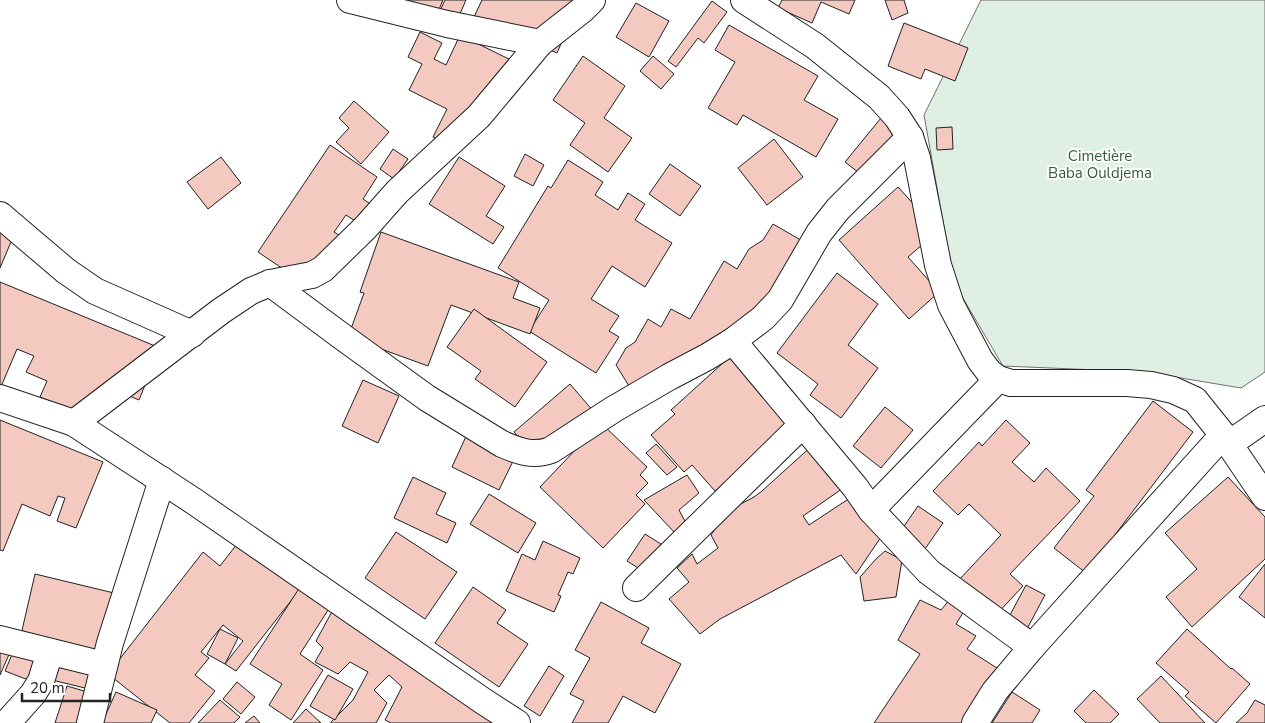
<svg xmlns="http://www.w3.org/2000/svg" width="1265" height="723" viewBox="0 0 1265 723" font-family="'Nunito Sans',sans-serif">
	<rect width="100%" height="100%" fill="#fff"/>
	<path fill="#e0efe3" stroke="#6f6f6f" d="M981 0H1265V372L1241 388 1145 372 1003 366 954 283 924 115Z"/>
	<g fill="#f3c9c0" stroke="#222">
		<path d="M408 0H443L435 19 405 5Z"/>
		<path d="M445 0H466L456 23 438 15Z"/>
		<path d="M482 0H580L557 53 474 17Z"/>
		<path d="M782 0H855L849 14 821 2 812 23 778 8Z"/>
		<path d="M885 0H904L908 13 892 20Z"/>
		<path d="M712 1 727 12 704 43 698 38 676 67 668 61Z"/>
		<path d="M636 3 669 21 649 57 616 37Z"/>
		<path d="M904 23 968 48 955 81 925 69 921 79 888 66Z"/>
		<path d="M729 25 818 76 804 100 838 119 816 157 743 115 737 125 708 108 735 62 715 50Z"/>
		<path d="M420 32 442 43 434 59 446 65 460 35 519 64 456 148 433 137 447 109 409 90 422 64 408 57Z"/>
		<path d="M583 56 625 86 604 118 632 138 608 172 570 145 585 123 553 100Z"/>
		<path d="M653 56 674 74 661 89 640 71Z"/>
		<path d="M354 101 389 132 361 164 336 142 349 128 339 118Z"/>
		<path d="M881 118 908 139 872 183 845 162Z"/>
		<path d="M952 127 953 149 937 150 936 128Z"/>
		<path d="M774 139 803 177 767 205 738 168Z"/>
		<path d="M330 145 377 177 363 199 381 211 369 230 346 215 334 232 351 243 331 273 311 260 298 279 258 252Z"/>
		<path d="M393 149 408 159 394 179 380 169Z"/>
		<path d="M525 154 544 165 533 186 514 176Z"/>
		<path d="M221 157 241 183 208 209 187 182Z"/>
		<path d="M459 157 505 186 486 216 504 227 493 244 429 204Z"/>
		<path d="M568 160 603 182 595 195 618 210 628 193 645 204 635 220 672 243 645 287 612 266 591 299 619 316 609 331 619 337 596 373 529 331 549 300 498 268 548 186 551 188Z"/>
		<path d="M670 164 701 186 680 216 649 194Z"/>
		<path d="M898 187 938 231 908 257 939 292 909 319 839 240Z"/>
		<path d="M0 223 16 230 0 268Z"/>
		<path d="M773 224 811 246 737 335 637 399 616 365 626 348 635 342 648 319 661 327 671 309 690 319 724 261 737 269 749 249 763 240Z"/>
		<path d="M381 232 519 282 513 298 540 308 530 334 451 305 428 366 348 337 364 293 360 292Z"/>
		<path d="M837 273 878 304 848 345 878 368 841 418 810 395 818 384 777 353Z"/>
		<path d="M0 282 160 348 139 400 110 388 97 420 40 397 47 381 26 372 34 356 17 349 0 389Z"/>
		<path d="M474 309 547 362 515 407 475 379 481 371 447 347Z"/>
		<path d="M734 353 801 427 731 477 715 491 692 465 684 472 651 435 675 414 671 410Z"/>
		<path d="M363 380 399 396 378 443 342 426Z"/>
		<path d="M570 384 600 419 533 455 514 432Z"/>
		<path d="M1153 401 1193 432 1086 573 1054 548 1094 496 1086 490Z"/>
		<path d="M885 407 913 430 881 468 853 446Z"/>
		<path d="M0 420 103 462 76 528 57 521 65 498 58 496 50 516 22 504 3 551 0 550Z"/>
		<path d="M1006 420 1030 443 1012 462 1034 482 1046 468 1080 501 1010 574 1023 586 995 616 958 581 1001 535 969 504 958 515 933 491 979 442 982 446Z"/>
		<path d="M601 423 647 467 640 475 648 483 636 495 645 504 603 548 540 487Z"/>
		<path d="M468 432 516 455 499 490 452 467Z"/>
		<path d="M815 443 849 484 803 516 809 525 853 496 881 537 856 574 841 555 720 619 700 634 669 599 689 582 677 568 692 554 697 564 718 548 711 535 721 520 735 507 754 497 762 491Z"/>
		<path d="M656 444 677 467 667 475 646 453Z"/>
		<path d="M687 475 699 493 679 510 687 525 675 533 644 500Z"/>
		<path d="M413 477 446 493 436 514 456 523 447 543 394 518Z"/>
		<path d="M1228 477 1265 517V559L1192 627 1166 597 1197 569 1165 533Z"/>
		<path d="M489 494 536 523 518 553 470 524Z"/>
		<path d="M918 506 943 523 925 549 900 532Z"/>
		<path d="M396 532 457 572 425 619 365 578Z"/>
		<path d="M645 534 661 544 643 571 627 561Z"/>
		<path d="M240 540 301 588 236 671 225 664 243 641 223 625 201 652 209 658 195 675 215 691 189 723H170L108 674 203 552 220 566Z"/>
		<path d="M543 541 580 558 573 574 568 572 558 595 561 596 554 612 506 591 522 554 535 560Z"/>
		<path d="M885 551 902 560 896 597 864 601 860 577 876 559Z"/>
		<path d="M1265 564V618L1239 597Z"/>
		<path d="M35 574 114 593 99 657 20 639Z"/>
		<path d="M1026 585 1045 595 1021 640 1002 630Z"/>
		<path d="M300 587 330 607 300 654 323 670 291 720 269 705 282 684 250 664Z"/>
		<path d="M473 587 506 610 497 623 528 644 499 687 435 643Z"/>
		<path d="M951 598 966 608 956 624 976 636 967 649 997 668 963 723H874L920 654 898 640 920 600 941 610Z"/>
		<path d="M601 602 649 628 641 643 681 664 655 713 623 696 608 723H572L584 701 570 694 590 658 575 650Z"/>
		<path d="M335 606 513 723H391L385 720 402 687 389 675 374 690 387 703 376 723H331V722L353 700 368 672 350 662 338 674 315 662 323 648 316 641Z"/>
		<path d="M220 629 238 638 225 664 207 654Z"/>
		<path d="M1187 629 1231 669 1232 668 1250 684 1216 723 1185 696 1189 692 1156 663Z"/>
		<path d="M0 645 11 650 0 675Z"/>
		<path d="M16 645 47 658 36 683 5 671Z"/>
		<path d="M54 656 95 666 89 689 48 679Z"/>
		<path d="M549 666 564 676 540 716 524 706Z"/>
		<path d="M328 675 353 689 335 720 310 706Z"/>
		<path d="M1161 676 1205 723H1160L1137 699Z"/>
		<path d="M237 682 255 697 241 714 223 699Z"/>
		<path d="M67 686 91 693 81 723H55Z"/>
		<path d="M1094 690 1119 714 1110 723H1086L1074 711Z"/>
		<path d="M116 692 157 710 151 723H102Z"/>
		<path d="M1012 692 1040 710 1032 723H992Z"/>
		<path d="M220 700 240 717 234 723H198Z"/>
		<path d="M1255 700 1265 705V723H1236L1247 713Z"/>
		<path d="M306 709 321 723H293Z"/>
		<path d="M254 716 260 723H245Z"/>
	</g>
	<g fill="none" stroke-linecap="round" stroke-linejoin="round">
		<g stroke="#222" stroke-width="28">
			<g id="street">
				<path d="M350 0 447 24 540 43"/>
				<path d="M744 0 815 46 879 97 897 117 910 137 917 158 938 265 951 305 980 360 989 372 998 379 1011 383H1127L1151 385 1173 390 1195 400 1223 435 1265 497"/>
				<path d="M0 215 66 271 95 291 192 334"/>
				<path d="M270 283 344 338 427 398 502 444C518 451 533 457 551 450L614 409 669 377 707 357 733 341 763 318 780 300 819 233 838 209 910 137"/>
				<path d="M733 341 855 487 871 510 929 572 1032 647"/>
				<path d="M0 398 74 423 195 502 483 701 517 723"/>
				<path d="M74 423 221 311 251 291 270 283 312 275 323 269 366 227 397 192 479 116 540 43 582 10 592 0"/>
				<path d="M1229 444 1265 419"/>
				<path d="M871 510 998 379"/>
				<path d="M636 588 803 424"/>
				<path d="M0 639 104 665"/>
				<path d="M7 723 33 694 41 681 50 652"/>
				<path d="M90 723 110 643 162 480"/>
				<path d="M975 723 995 691 1032 647 1223 435"/>
			</g>
		</g>
		<use href="#street" stroke="#fff" stroke-width="26"/>
	</g>
	<g text-anchor="middle" dominant-baseline="central" stroke-width="4" stroke-linejoin="round" paint-order="stroke">
		<g font-size="15" fill="#2f5e38" stroke="#fff">
			<text x="1100" y="156">Cimetière<tspan x="1100" dy="17">Baba Ouldjema</tspan></text>
		</g>
	</g>
	<path d="M22 693v8h88v-8" fill="none" stroke="#222222" stroke-width="2.5"/>
	<text x="30" y="693" font-size="15" fill="#222222" stroke="#ffffff" stroke-width="4" paint-order="stroke">20 m</text>
</svg>
